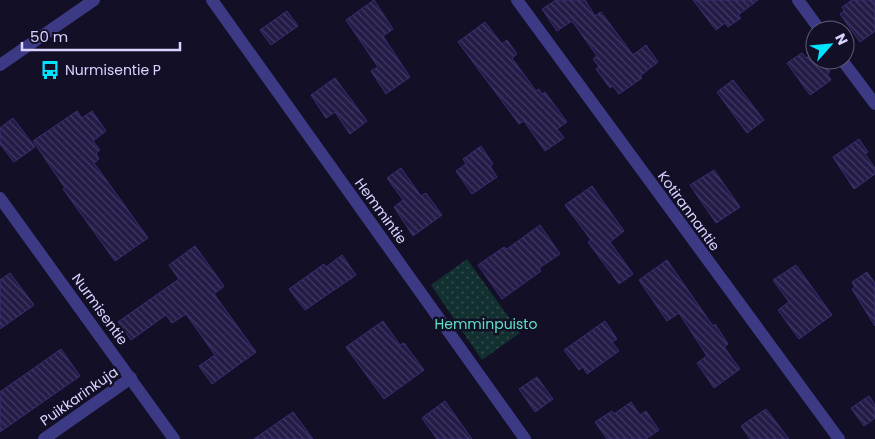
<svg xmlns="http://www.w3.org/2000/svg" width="875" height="439" viewBox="0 0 875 439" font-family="Poppins,sans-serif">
	<defs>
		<pattern id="park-dots" width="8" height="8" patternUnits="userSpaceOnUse" patternTransform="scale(1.25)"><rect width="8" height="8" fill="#12302f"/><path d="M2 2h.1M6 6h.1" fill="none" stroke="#344d4e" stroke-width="1.8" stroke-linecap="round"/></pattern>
		<pattern id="building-back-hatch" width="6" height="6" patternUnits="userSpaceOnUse" patternTransform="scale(1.25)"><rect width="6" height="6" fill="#241b47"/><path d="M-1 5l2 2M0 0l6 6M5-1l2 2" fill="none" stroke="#433b63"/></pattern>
	</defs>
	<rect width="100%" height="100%" fill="#130f26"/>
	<path fill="url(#park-dots)" d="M467 259 520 333 482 360 431 285Z"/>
	<g fill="url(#building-back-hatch)" stroke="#3b2d73">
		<path d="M374 0 393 29 383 36 410 77 386 94 371 71 378 67 346 20Z"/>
		<path d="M556 0H585L595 16 601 12 633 55 646 45 658 62 640 76 642 78 619 94 613 86 610 88 596 69 599 67 593 59 597 56 572 21 557 31 542 9Z"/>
		<path d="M693 0H758L738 15 741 18 728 27 725 23 716 30Z"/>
		<path d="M852 0H875V31L860 42 840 14 844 11 842 7Z"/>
		<path d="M287 11 298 26 271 45 260 30Z"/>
		<path d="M485 22 502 44 507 40 517 54 512 58 536 91 539 89 542 94 545 92 567 122 557 129 564 138 545 151 524 121 519 124 458 42Z"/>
		<path d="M815 52V60H821L830 72 827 74 831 80 810 95 787 63 802 53 806 58Z"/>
		<path d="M335 78 367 121 350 134 335 112 326 118 311 95Z"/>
		<path d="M733 80 764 120 747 133 717 92Z"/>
		<path d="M77 111 82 118 92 111 106 131 93 141 100 150 96 153 99 159 94 163 148 238 115 261 63 189 65 188 33 141Z"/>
		<path d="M13 118 35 147 14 162 0 144V128Z"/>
		<path d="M859 139 868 152 865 154 875 168V174L854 189 833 157Z"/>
		<path d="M481 146 493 164 490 166 497 177 472 194 456 171 466 164 463 159Z"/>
		<path d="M401 168 421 196 426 193 442 215 413 236 394 207 403 200 387 178Z"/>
		<path d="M714 170 740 207 716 223 690 185Z"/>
		<path d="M592 186 624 231 610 242 633 274 619 284 588 242 591 240 565 205Z"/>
		<path d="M540 225 560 254 539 268 541 271 502 299 478 265 504 247 507 249Z"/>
		<path d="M195 246 224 286 214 294 256 352 212 384 199 366 215 355 186 314 172 323 166 315 131 340 118 322 179 279 169 265Z"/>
		<path d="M342 255 356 275 305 310 289 289 324 264 326 267Z"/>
		<path d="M667 260 713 326 715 324 728 344 724 347 740 369 714 388 697 363 707 356 679 313 667 321 639 280Z"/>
		<path d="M796 265 832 315 799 339 778 310 789 302 773 280Z"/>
		<path d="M867 272 875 283V326L852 289 855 287 852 282Z"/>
		<path d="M10 273 34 305 0 329V280Z"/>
		<path d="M383 321 400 345 404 343 424 370 384 399 346 347Z"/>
		<path d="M605 321 617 339 612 342 619 351 587 374 583 367 579 370 564 350Z"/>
		<path d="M61 349 80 376 0 432V392Z"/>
		<path d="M537 377 553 399 535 412 519 389Z"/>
		<path d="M869 396 875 405V418L864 426 851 408Z"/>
		<path d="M445 401 472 439H437L422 418Z"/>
		<path d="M631 402 640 415 646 411 659 430 646 439H607L595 422 612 411 614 414Z"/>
		<path d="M766 409 789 439H750L741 426Z"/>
		<path d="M293 412 313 439H254Z"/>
	</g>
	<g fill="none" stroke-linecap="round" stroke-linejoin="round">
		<g stroke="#3d3a85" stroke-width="12">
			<path d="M212 0 525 439"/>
			<path d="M517 0 839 439"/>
			<path d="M798 0 820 30"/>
			<path d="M842 60 875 104"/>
			<path d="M0 65 94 0"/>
			<path d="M0 198 174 439"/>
			<path d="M44 439 131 378"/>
		</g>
	</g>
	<defs>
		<g id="bus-bare" transform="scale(1.5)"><path d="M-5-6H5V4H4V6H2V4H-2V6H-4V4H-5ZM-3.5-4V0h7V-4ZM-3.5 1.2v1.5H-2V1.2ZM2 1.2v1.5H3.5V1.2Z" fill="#00e5ff" stroke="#130f26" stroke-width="2.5" paint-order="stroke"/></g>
	</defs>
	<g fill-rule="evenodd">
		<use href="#bus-bare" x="50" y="70"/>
	</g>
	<g text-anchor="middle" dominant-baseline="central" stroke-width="5" stroke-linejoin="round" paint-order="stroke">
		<g font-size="14" fill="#d9d4ff" stroke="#130f26" text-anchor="start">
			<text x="65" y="70">Nurmisentie P</text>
		</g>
		<g font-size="14" fill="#d9d4ff" stroke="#130f26">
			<text transform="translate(381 211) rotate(54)">Hemmintie</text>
			<text transform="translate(689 211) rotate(54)">Kotirannantie</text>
			<text transform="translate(100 309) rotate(54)">Nurmisentie</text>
			<text transform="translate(79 396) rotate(-35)">Puikkarinkuja</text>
		</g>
		<g font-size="14" fill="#5fe0c0" stroke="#130f26">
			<text x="486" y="324">Hemminpuisto</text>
		</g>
	</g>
	<g transform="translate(830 45) rotate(63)"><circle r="24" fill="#130f26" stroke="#625e7d"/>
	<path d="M0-4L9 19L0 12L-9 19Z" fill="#00e5ff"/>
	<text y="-8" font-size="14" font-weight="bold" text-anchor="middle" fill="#d9d4ff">N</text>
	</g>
	<path d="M22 42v8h158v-8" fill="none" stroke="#d9d4ff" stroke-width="2.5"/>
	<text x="30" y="42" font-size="15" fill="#d9d4ff" stroke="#130f26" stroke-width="4" paint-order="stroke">50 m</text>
</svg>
